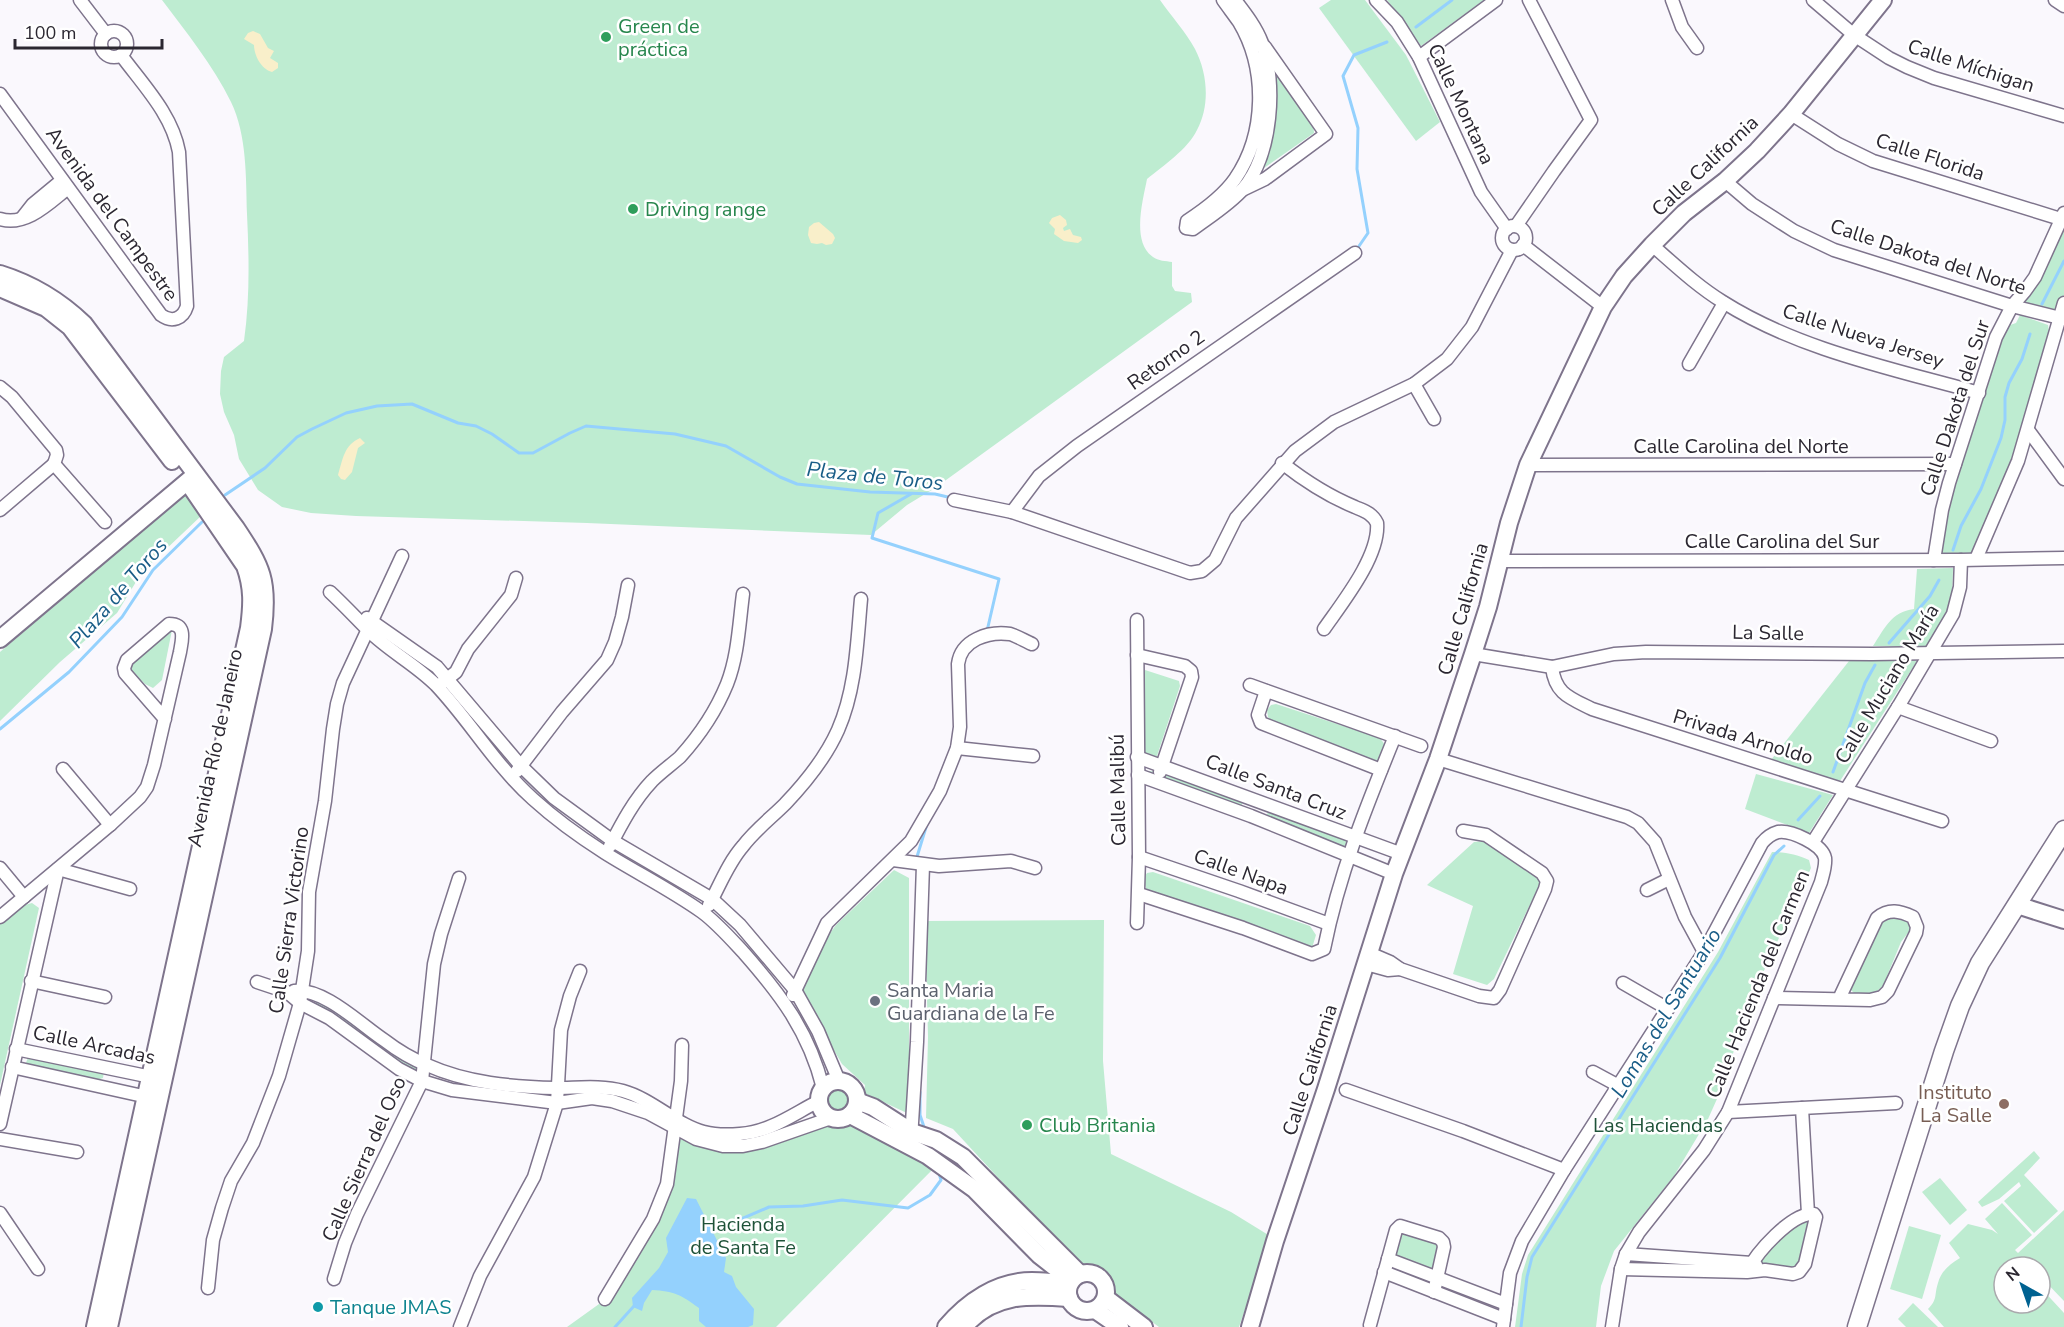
<svg xmlns="http://www.w3.org/2000/svg" width="2064" height="1327" viewBox="0 0 2064 1327" font-family="'Nunito Sans',sans-serif">
	<rect width="100%" height="100%" fill="#faf8fd"/>
	<g fill="#beecd1">
		<path d="M162 0H1160C1171 16 1186 32 1195 49 1208 74 1210 106 1197 130 1188 149 1163 166 1147 179 1143 200 1131 242 1153 257 1158 261 1166 261 1172 262V286L1175 291 1191 293 1192 302 935 488 907 505 871 535 587 523 356 516 311 513 282 507 258 490 239 459 234 435 224 412 220 394 221 371 224 357 244 341C250 298 249 257 247 214 246 177 247 135 231 102 213 65 186 32 162 0Z"/>
		<path d="M1331 0H1365L1406 55 1440 122 1416 141 1319 8Z"/>
		<path d="M1387 0H1484L1421 46Z"/>
		<path d="M1278 73 1313 120 1314 133 1264 168H1263C1274 134 1279 110 1276 74Z"/>
		<path d="M2062 228 2064 229V295L2054 312 2025 302 2048 259Z"/>
		<path d="M2020 315 2048 325 2050 338 2007 483 1972 554 1940 553 1941 520 1998 341 2007 326 2016 323Z"/>
		<path d="M185 495 202 515 142 572 117 613 60 662 0 721V652Z"/>
		<path d="M1953 568 1952 602 1926 647 1873 646C1885 628 1891 612 1914 609L1917 569Z"/>
		<path d="M157 628 172 630 162 680 153 688 145 684 129 669 130 655Z"/>
		<path d="M1849 661H1917L1840 781 1771 760Z"/>
		<path d="M1145 670 1179 681 1180 686 1155 762 1143 755 1142 673Z"/>
		<path d="M1276 704 1380 738 1385 745 1378 761 1373 762 1272 721 1268 717 1267 710 1271 705Z"/>
		<path d="M1149 771 1158 772 1243 802 1239 811 1146 775Z"/>
		<path d="M1756 774 1833 795 1809 833 1745 809Z"/>
		<path d="M1268 812 1347 840 1344 849 1265 820Z"/>
		<path d="M1486 841 1539 876V886L1494 979 1487 985 1453 974 1473 906 1427 885 1474 842Z"/>
		<path d="M1772 852C1786 852 1796 854 1809 860L1811 868 1751 999 1721 1090 1708 1119 1674 1176 1614 1251 1601 1286 1596 1327H1515L1522 1274 1528 1255 1718 952Z"/>
		<path d="M894 870 909 878V1114L864 1093 865 1085 842 1064 801 994 828 936 836 925Z"/>
		<path d="M1153 872 1310 926 1316 935 1312 948 1147 891 1143 879 1147 873Z"/>
		<path d="M32 903 39 908 0 1085V924L21 906Z"/>
		<path d="M1886 915 1910 921 1911 929 1901 942 1883 986 1875 993 1855 994 1847 986 1876 921Z"/>
		<path d="M1104 920 1103 1061 1111 1154 1231 1212 1270 1236 1239 1327H1159L1114 1294 1065 1250 953 1129 926 1118 928 1037 925 921Z"/>
		<path d="M320 999 420 1065 418 1072 398 1062 316 1007 315 1003Z"/>
		<path d="M29 1054 104 1071 103 1078 97 1080 29 1067 26 1063Z"/>
		<circle cx="839" cy="1097" r="14"/>
		<path d="M847 1117 941 1161 776 1327H567L606 1299 657 1215 675 1129 723 1148Z"/>
		<path d="M2034 1151 2040 1158 2024 1175 2058 1211 2034 1233 2004 1201 2021 1186 2019 1182 1999 1199 1982 1207 1978 1202Z"/>
		<path d="M1940 1178 1967 1210 1950 1225 1922 1192Z"/>
		<path d="M2002 1203 2032 1235 2015 1250 2018 1253 2064 1210V1301L2040 1276V1267H2004V1303H2040V1287L2064 1313V1327H1944L1928 1309C1938 1299 1934 1295 1938 1283 1941 1271 1950 1264 1960 1258L1949 1243 1968 1224 1992 1230 1998 1234 1985 1219Z"/>
		<path d="M1810 1216 1798 1263 1791 1270 1754 1269 1794 1221Z"/>
		<path d="M1909 1226 1941 1235 1922 1299 1890 1289Z"/>
		<path d="M1403 1231 1438 1241 1441 1245 1431 1284 1387 1269 1400 1233Z"/>
		<path d="M1913 1303 1938 1327H1906L1898 1319Z"/>
	</g>
	<g fill="#f9efca">
		<path d="M253 31 260 34 268 48 274 51 270 58 278 63V68L272 72C261 69 254 55 254 45L244 39 248 33Z"/>
		<path d="M1060 215 1066 220 1067 225 1063 228 1064 231 1070 229 1073 235 1081 237 1082 240 1078 243 1064 241 1054 234 1055 229 1049 223 1052 218Z"/>
		<path d="M819 222 833 234 835 238 832 244 826 245 822 243 817 244 811 243 808 235 809 227 814 223Z"/>
		<path d="M360 438 365 443 358 448 352 472 345 480 341 479 338 475C343 459 344 445 360 438Z"/>
	</g>
	<path fill="#94d1fd" d="M687 1198 696 1199 726 1258 724 1272 732 1276 736 1287 754 1309 753 1325 748 1327H706L699 1321V1308C681 1295 674 1291 652 1290L644 1303 642 1311 633 1307 632 1298 659 1268 668 1252 666 1238Z"/>
	<g fill="none" stroke-linecap="round" stroke-linejoin="round">
		<g stroke="#94d1fd" stroke-width="3">
			<path d="M1416 27 1452 0"/>
			<path d="M1357 249 1368 233 1357 169 1358 128 1343 76 1354 55 1387 42"/>
			<path d="M2042 304 2064 261"/>
			<path d="M911 494 878 513 872 538 999 579 987 631"/>
			<path d="M225 495 265 468 297 437 312 429 346 413 377 406 412 404 458 423 476 426 492 434 519 453H533L570 433 586 426 675 434 726 446 780 477 797 484 870 492 935 494 952 498"/>
			<path d="M1953 550 1961 526 1981 489 2001 438 2005 420V397L2009 383 2022 359 2030 334"/>
			<path d="M1889 643 1930 596 1939 580"/>
			<path d="M0 729 69 672 122 617 153 570 202 522"/>
			<path d="M1833 772 1865 683 1875 665"/>
			<path d="M1798 820 1820 796"/>
			<path d="M916 860 927 824"/>
			<path d="M920 1092V1115L925 1130"/>
			<path d="M711 1232 769 1207 803 1206 842 1200 908 1208 930 1195 941 1180 938 1170"/>
			<path d="M615 1327 634 1306"/>
			<path d="M1521 1327 1527 1277 1532 1257 1720 958 1774 855 1784 846"/>
		</g>
		<g stroke="#7e748c" stroke-width="15">
			<g id="street">
				<path d="M80 0 106 34"/>
				<path d="M1223 0C1228 7 1234 15 1239 22 1267 69 1266 134 1235 179 1223 196 1204 210 1187 221L1186 228 1193 229C1209 217 1230 204 1243 189 1272 155 1277 83 1262 43 1256 27 1245 13 1235 0"/>
				<path d="M1376 0 1397 22 1419 57 1481 192 1507 229"/>
				<path d="M1672 0 1682 27 1697 48"/>
				<path d="M1813 0 1854 35 1889 58 1907 67 1934 78 2064 116"/>
				<path d="M2055 0 2064 6"/>
				<circle cx="114" cy="44" r="13"/>
				<path d="M1419 57 1496 0"/>
				<path d="M0 94 161 315C172 323 183 319 187 306L179 152C172 114 143 85 121 55"/>
				<path d="M1791 114 1838 144 1873 161 2064 220"/>
				<path d="M1725 181 1752 204 1794 231 1834 250 2012 306 2064 319"/>
				<path d="M1242 190 1265 179 1326 134 1265 47"/>
				<path d="M22 218 33 204 62 180"/>
				<path d="M0 219C26 227 49 203 68 188"/>
				<path d="M1516 226 1554 171 1591 120 1529 0"/>
				<circle cx="1514" cy="238" r="12"/>
				<path d="M1523 245 1603 307"/>
				<path d="M1652 245C1675 265 1697 286 1723 302 1799 350 1894 369 1979 393"/>
				<path d="M1689 364 1724 303"/>
				<path d="M1414 384 1434 419"/>
				<path d="M0 387 12 397 56 450 57 455 54 464"/>
				<path d="M2028 430 2064 479"/>
				<path d="M1282 463C1305 481 1328 496 1355 507 1364 511 1372 513 1377 523 1380 556 1342 603 1324 629"/>
				<path d="M54 464 105 522"/>
				<path d="M1528 465 1955 464"/>
				<path d="M954 500 1012 512 1190 573 1202 571 1215 560 1236 518 1295 451 1334 422 1414 384 1447 359 1472 327 1512 250"/>
				<path d="M0 510 54 464"/>
				<path d="M1012 512 1039 476 1077 446 1355 253"/>
				<path d="M1976 559 2018 461 2064 303"/>
				<path d="M1934 560 1942 510 1949 483 1996 337 2012 306 2025 291 2035 277 2064 213"/>
				<path d="M1501 561 1961 560 2064 558"/>
				<path d="M330 592C344 605 356 618 369 631 389 651 415 664 436 685 470 721 495 765 533 799 555 819 580 837 605 853 637 873 671 890 702 912 717 923 731 939 744 953 781 995 809 1032 823 1088"/>
				<path d="M367 618 437 667 521 766 554 798 613 841 712 899 740 925 795 990 818 1031 839 1081"/>
				<path d="M1137 620 1139 857 1137 923"/>
				<path d="M1473 654 1552 667 1614 654 1646 652 1872 654 2064 651"/>
				<path d="M1137 655 1185 666 1191 671 1192 677 1160 772"/>
				<path d="M1552 667C1555 694 1570 698 1592 709L1942 821"/>
				<path d="M442 683 456 672 468 649 511 595 516 578"/>
				<path d="M1250 685 1421 746"/>
				<path d="M1266 691 1258 715 1261 723 1381 770"/>
				<path d="M1898 707 1991 741"/>
				<path d="M957 748 1033 756"/>
				<path d="M1137 757 1402 854"/>
				<path d="M1438 759 1627 817 1638 823 1655 842 1685 917 1704 952"/>
				<path d="M63 769 110 825"/>
				<path d="M517 771 562 712 607 660 615 642 622 617 628 585"/>
				<path d="M1138 775 1251 816 1394 874"/>
				<path d="M1813 842 1898 707 1953 614 1960 587 1961 560"/>
				<path d="M610 846C622 823 634 800 652 781 661 772 671 765 680 757 699 736 716 711 727 684 738 656 739 625 743 594"/>
				<path d="M1139 857 1239 891 1329 924"/>
				<path d="M893 860 939 866 1011 861 1035 868"/>
				<path d="M0 868 24 897"/>
				<path d="M58 869 130 889"/>
				<path d="M1647 890 1669 879"/>
				<path d="M1139 894 1243 928 1312 954 1324 949C1339 874 1366 807 1395 736"/>
				<path d="M709 905C720 885 728 863 743 846 755 830 771 818 785 804 806 782 826 757 838 730 856 689 857 643 861 599"/>
				<path d="M0 917 110 825 140 797 147 787 154 765 180 652C182 640 187 624 169 624L127 660 124 668 125 673 165 719"/>
				<path d="M1369 953 1390 962 1400 969 1479 996 1494 998 1500 990 1545 889 1547 881 1542 873 1486 835 1463 831"/>
				<path d="M1366 964 1388 970 1400 969"/>
				<path d="M31 981 105 997"/>
				<path d="M257 982 287 992 300 1003 329 1018 399 1069 422 1081 452 1090 557 1103 592 1098 612 1101 648 1113 696 1139 723 1146H743L762 1142 831 1118"/>
				<path d="M1623 983 1668 1009"/>
				<path d="M294 991C324 988 360 1024 384 1040 397 1050 412 1059 427 1065 467 1083 512 1087 556 1088 578 1088 601 1085 623 1091 652 1099 678 1126 704 1132 715 1135 728 1135 740 1134 770 1132 793 1114 819 1101"/>
				<path d="M793 995 827 923 911 841 940 791 957 748 960 727 958 664C961 640 988 631 1010 634 1017 636 1025 641 1032 644"/>
				<path d="M1774 998 1870 1000 1882 997 1888 991 1916 933 1917 927 1913 917C1900 911 1889 908 1877 918L1839 999"/>
				<path d="M16 1049 156 1078"/>
				<path d="M12 1067 152 1098"/>
				<path d="M1593 1072 1619 1086"/>
				<path d="M1346 1090 1463 1131 1564 1170"/>
				<path d="M1802 1108 1808 1214"/>
				<path d="M1728 1112 1896 1103"/>
				<path d="M0 1124 58 869"/>
				<path d="M0 1139 77 1152"/>
				<path d="M911 1139 917 1042 923 865"/>
				<path d="M0 1213 38 1269"/>
				<path d="M1626 1254 1752 1263 1756 1265"/>
				<path d="M1388 1259 1506 1304"/>
				<path d="M1621 1269 1747 1272 1765 1270 1793 1274 1799 1272 1805 1264 1816 1217 1814 1214C1792 1212 1756 1253 1747 1272"/>
				<path d="M1384 1272 1504 1319"/>
				<path d="M334 1279 345 1243 357 1214 422 1081 434 964 441 934 459 878"/>
				<path d="M208 1288 213 1240 222 1208 231 1181 253 1143 279 1076 300 1003 308 951 309 892 325 801 333 729 337 704 343 683 402 556"/>
				<path d="M605 1299 653 1219 667 1184 681 1081 682 1045"/>
				<path d="M1370 1325 1396 1230 1400 1226 1439 1238 1443 1242 1444 1247 1434 1292"/>
				<path d="M460 1327 480 1276 534 1177 557 1103 561 1030 570 996 580 971"/>
				<path d="M1503 1327 1510 1273 1522 1241 1564 1170 1704 952 1762 843C1767 837 1771 834 1778 832 1791 830 1822 844 1825 858 1826 866 1823 874 1821 882L1728 1112 1704 1150 1639 1232 1626 1254 1621 1269 1612 1327"/>
			</g>
		</g>
		<g stroke="#7e748c" stroke-width="20">
			<g id="secondary">
				<path d="M0 274C32 284 60 301 84 324L236 528C262 567 269 581 263 629L109 1327"/>
				<path d="M0 288 46 308 70 327 172 461"/>
				<path d="M0 639 195 475"/>
				<path d="M2017 905 2064 920"/>
				<circle cx="838" cy="1100" r="19"/>
				<path d="M857 1101 873 1107 912 1132 936 1140 963 1157 1080 1274"/>
				<path d="M850 1115 928 1156 974 1189 1039 1255 1071 1280"/>
				<circle cx="1087" cy="1292" r="19"/>
				<path d="M1106 1298 1144 1327"/>
				<path d="M1095 1310 1120 1327"/>
				<path d="M95 1327 249 628C252 605 253 588 245 566L189 484"/>
				<path d="M946 1327C967 1302 997 1281 1032 1281 1044 1281 1057 1283 1070 1283"/>
				<path d="M964 1327C992 1293 1030 1295 1069 1298"/>
				<path d="M1250 1327 1275 1241 1326 1089 1394 874 1438 759 1473 654 1488 607 1509 523 1528 465 1603 307 1624 276 1652 245 1684 213 1725 181 1757 151 1791 114 1883 0"/>
			</g>
		</g>
		<g stroke="#7e748c" stroke-width="21">
			<path id="primary" d="M1857 1327 1944 1051 1960 1006 1980 963 2064 830"/>
		</g>
		<use href="#street" stroke="#fff" stroke-width="12"/>
		<use href="#secondary" stroke="#fff" stroke-width="16"/>
		<use href="#primary" stroke="#fff" stroke-width="18"/>
	</g>
	<g fill="#2e9e5b" stroke="#fff" stroke-width="2">
		<circle cx="606" cy="37" r="6"/>
		<circle cx="633" cy="209" r="6"/>
		<circle cx="1027" cy="1125" r="6"/>
	</g>
	<circle fill="#6b7280" stroke="#fff" stroke-width="2" cx="875" cy="1001" r="6"/>
	<circle fill="#8d6e63" stroke="#fff" stroke-width="2" cx="2004" cy="1104" r="6"/>
	<circle fill="#0f9aa8" stroke="#fff" stroke-width="2" cx="318" cy="1307" r="6"/>
	<g text-anchor="middle" dominant-baseline="central" stroke-width="5" stroke-linejoin="round" paint-order="stroke">
		<g font-size="20" fill="#27864d" stroke="#fff" text-anchor="start">
			<text x="618" y="26">Green de<tspan x="618" dy="23">práctica</tspan></text>
			<text x="645" y="209">Driving range</text>
			<text x="1039" y="1125">Club Britania</text>
		</g>
		<g font-size="20" fill="#2b2731" stroke="#fff">
			<text transform="translate(1971 66) rotate(18)">Calle Míchigan</text>
			<text transform="translate(1461 104) rotate(65)">Calle Montana</text>
			<text transform="translate(1930 157) rotate(18)">Calle Florida</text>
			<text transform="translate(1705 166) rotate(-43)">Calle California</text>
			<text transform="translate(112 214) rotate(54)">Avenida del Campestre</text>
			<text transform="translate(1928 257) rotate(18)">Calle Dakota del Norte</text>
			<text transform="translate(1863 336) rotate(18)">Calle Nueva Jersey</text>
			<text transform="translate(1166 360) rotate(-35)">Retorno 2</text>
			<text transform="translate(1955 408) rotate(-72)">Calle Dakota del Sur</text>
			<text x="1741" y="446">Calle Carolina del Norte</text>
			<text x="1782" y="541">Calle Carolina del Sur</text>
			<text transform="translate(1463 609) rotate(-74)">Calle California</text>
			<text transform="translate(1768 633) rotate(1)">La Salle</text>
			<text transform="translate(1887 684) rotate(-59)">Calle Muciano María</text>
			<text transform="translate(1743 737) rotate(17)">Privada Arnoldo</text>
			<text transform="translate(215 748) rotate(-78)">Avenida Río de Janeiro</text>
			<text transform="translate(1276 787) rotate(21)">Calle Santa Cruz</text>
			<text transform="translate(1118 790) rotate(-91)">Calle Malibú</text>
			<text transform="translate(1241 872) rotate(20)">Calle Napa</text>
			<text transform="translate(289 920) rotate(-82)">Calle Sierra Victorino</text>
			<text transform="translate(1758 984) rotate(-68)">Calle Hacienda del Carmen</text>
			<text transform="translate(94 1045) rotate(12)">Calle Arcadas</text>
			<text transform="translate(1310 1070) rotate(-72)">Calle California</text>
			<text transform="translate(364 1159) rotate(-66)">Calle Sierra del Oso</text>
		</g>
		<g font-size="20" fill="#5b616d" stroke="#fff" text-anchor="start">
			<text x="887" y="990">Santa Maria<tspan x="887" dy="23">Guardiana de la Fe</tspan></text>
		</g>
		<g font-size="20" fill="#785e54" stroke="#fff" text-anchor="end">
			<text x="1992" y="1092">Instituto<tspan x="1992" dy="23">La Salle</tspan></text>
		</g>
		<g font-size="20" fill="#1e5238" stroke="#fff">
			<text x="1658" y="1125">Las Haciendas</text>
			<text x="743" y="1224">Hacienda<tspan x="743" dy="23">de Santa Fe</tspan></text>
		</g>
		<g font-size="20" fill="#0d838f" stroke="#fff" text-anchor="start">
			<text x="330" y="1307">Tanque JMAS</text>
		</g>
		<g font-size="21" font-style="italic" fill="#195d87" stroke="#fff">
			<text transform="translate(875 476) rotate(6)">Plaza de Toros</text>
			<text transform="translate(118 593) rotate(-49)">Plaza de Toros</text>
			<text transform="translate(1666 1013) rotate(-59)">Lomas del Santuario</text>
		</g>
	</g>
	<g transform="translate(2022 1285) rotate(320)"><circle r="28" fill="#ffffff" stroke="#aaa9ad" stroke-width="1.5"/>
	<path d="M0-4.5L10 22L0 15L-10 22Z" fill="#006291"/>
	<text y="-9" font-size="16" font-weight="bold" text-anchor="middle" fill="#2b2731">N</text>
	</g>
	<path d="M15 39v9h147v-9" fill="none" stroke="#2b2731" stroke-width="3"/>
	<text x="24" y="39" font-size="18" fill="#2b2731" stroke="#ffffff" stroke-width="4.5" paint-order="stroke">100 m</text>
</svg>
